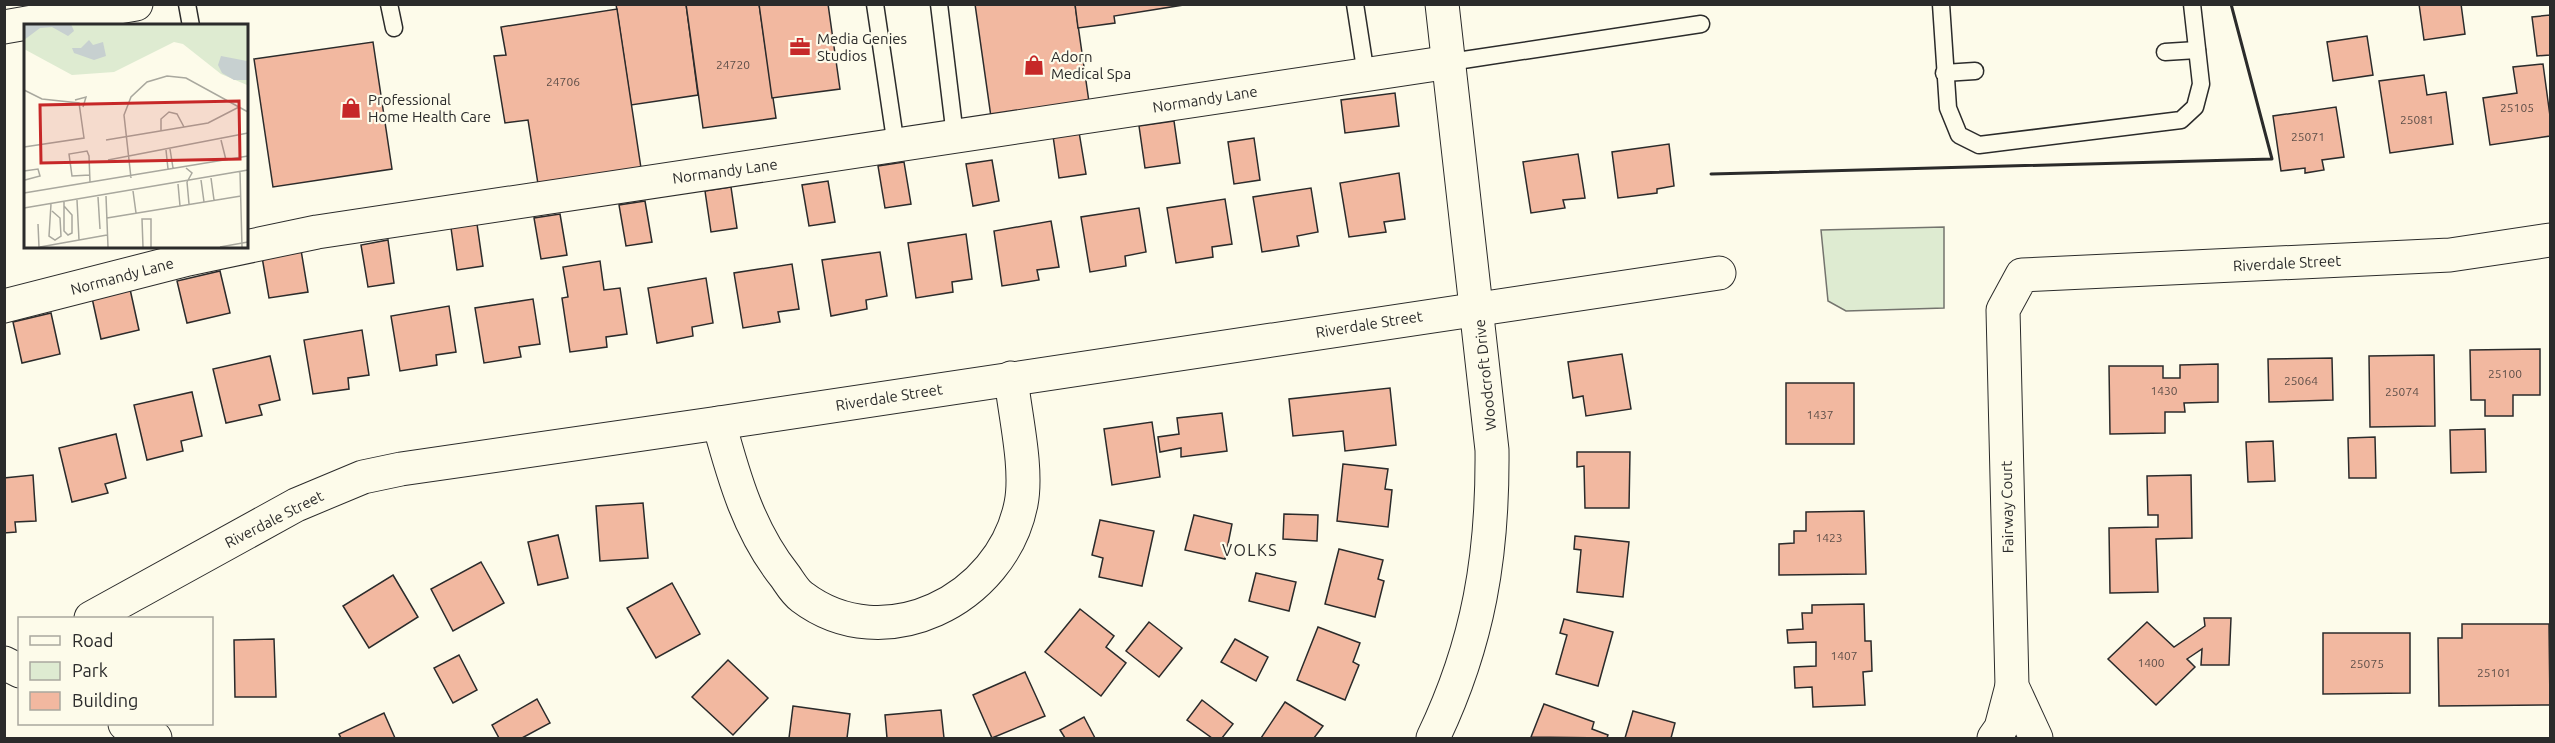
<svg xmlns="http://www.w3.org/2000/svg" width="2555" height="743" viewBox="0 0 2555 743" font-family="Ubuntu,sans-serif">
	<rect width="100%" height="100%" fill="#fdfbea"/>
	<path fill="#deebd1" stroke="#74746e" stroke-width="1.5" d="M1944 227V308L1846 311 1828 301 1821 230Z"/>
	<g fill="#f2b8a0" stroke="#2b2b2b" stroke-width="1.5">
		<path d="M616 4H686L698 95 631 105Z"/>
		<path d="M686 4H759L776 118 703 128Z"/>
		<path d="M759 4H828L840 89 772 98Z"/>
		<path d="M975 4H1075L1089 102 991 117Z"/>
		<path d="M1075 4H1183V5L1114 16 1115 23 1078 28Z"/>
		<path d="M2419 4H2461L2465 34 2424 40Z"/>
		<path d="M617 9 641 168 538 184 528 120 505 123 494 56 506 55 501 27Z"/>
		<path d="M2550 15V55L2537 56 2532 17Z"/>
		<path d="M2367 36 2373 75 2333 81 2327 42Z"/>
		<path d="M373 42 392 169 273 187 254 59Z"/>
		<path d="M2543 64 2550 116V136L2490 145 2483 98 2517 93 2513 67Z"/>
		<path d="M2424 75 2427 95 2446 92 2453 144 2390 153 2379 81Z"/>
		<path d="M1395 93 1399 126 1345 133 1341 100Z"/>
		<path d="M2336 107 2344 157 2322 160 2324 170 2305 173V168L2281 171 2273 116Z"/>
		<path d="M1174 121 1180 163 1145 168 1139 126Z"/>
		<path d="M1079 132 1086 174 1059 178 1053 136Z"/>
		<path d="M1254 138 1260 180 1234 184 1228 142Z"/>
		<path d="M1669 144 1674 186 1657 189V193L1618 198 1612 152Z"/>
		<path d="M1578 154 1585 198 1563 200 1565 208 1531 213 1523 162Z"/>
		<path d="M992 160 999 201 973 206 966 164Z"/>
		<path d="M904 162 911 204 885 208 878 166Z"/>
		<path d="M1399 173 1405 219 1384 222 1386 232 1349 237 1340 183Z"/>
		<path d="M828 181 835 222 809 226 802 185Z"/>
		<path d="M731 187 737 228 711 232 705 191Z"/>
		<path d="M1311 188 1318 232 1297 236 1299 246 1262 252 1253 197Z"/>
		<path d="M1225 199 1232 244 1212 247 1213 257 1176 263 1167 208Z"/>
		<path d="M645 201 652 242 626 246 619 205Z"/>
		<path d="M1139 208 1146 252 1125 256 1126 266 1090 272 1081 217Z"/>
		<path d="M560 214 567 255 541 259 534 218Z"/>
		<path d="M1051 221 1059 267 1037 270 1039 280 1002 286 994 231Z"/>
		<path d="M477 224 483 266 457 270 451 228Z"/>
		<path d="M966 234 972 279 952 282 953 292 916 298 908 243Z"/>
		<path d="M388 240 394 283 368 287 361 245Z"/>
		<path d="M301 250 308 292 269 298 262 257Z"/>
		<path d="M880 252 887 296 866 300 867 309 831 316 822 260Z"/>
		<path d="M600 261 604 290 620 288 627 334 606 337 607 347 570 352 562 298 568 297 563 267Z"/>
		<path d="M792 264 799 309 778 312 780 322 743 328 734 273Z"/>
		<path d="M220 271 230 313 187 323 177 281Z"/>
		<path d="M706 278 713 323 692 327 693 336 657 343 648 288Z"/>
		<path d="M130 289 139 330 101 339 92 298Z"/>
		<path d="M533 299 540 344 519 347 521 357 484 363 475 308Z"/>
		<path d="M449 306 456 352 436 355 437 365 400 371 391 316Z"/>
		<path d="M51 313 60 354 22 363 13 322Z"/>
		<path d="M362 330 369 375 348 378 349 389 313 394 304 340Z"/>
		<path d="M2540 349V395H2513V416H2485V400H2471L2470 350Z"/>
		<path d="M1622 354 1631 409 1586 416 1583 396 1573 398 1568 362Z"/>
		<path d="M2434 355 2435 426 2370 427 2369 356Z"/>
		<path d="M270 356 280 400 259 405 262 415 226 423 213 369Z"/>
		<path d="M2332 358 2333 400 2269 402 2268 359Z"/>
		<path d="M2218 364V402L2184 403 2185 412H2165V433L2110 434 2109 366H2163V378H2180V365Z"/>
		<rect x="1786" y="383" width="68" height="61"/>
		<path d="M1390 388 1396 445 1345 451 1343 431 1293 436 1289 399Z"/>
		<path d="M192 392 202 436 181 441 183 451 147 460 134 405Z"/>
		<path d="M1222 413 1227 451 1181 457V448L1160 452 1158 437 1179 434 1177 418Z"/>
		<path d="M1152 422 1160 477 1112 485 1104 429Z"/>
		<path d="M2485 429 2486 472 2451 473 2450 430Z"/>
		<path d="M116 434 126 478 105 484 108 493 72 502 59 448Z"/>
		<path d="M2375 437 2376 478H2349L2348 438Z"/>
		<path d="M2273 441 2275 481 2248 482 2246 442Z"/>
		<path d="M1577 452H1630L1629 508H1585L1584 466 1577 467Z"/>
		<path d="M1343 464 1388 469 1385 489 1392 490 1388 527 1337 521Z"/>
		<path d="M33 475 36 521 15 522 16 532 4 533V478Z"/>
		<path d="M2191 475 2192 538 2156 539 2158 592 2110 593 2109 528 2158 527V515H2148L2147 476Z"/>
		<path d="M643 503 648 558 600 561 596 506Z"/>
		<path d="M1864 511 1866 574 1779 575V544L1794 543V531H1806V512Z"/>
		<path d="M1284 514 1318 515 1317 541 1283 539Z"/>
		<path d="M1194 515 1232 524 1225 559 1185 550Z"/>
		<path d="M1100 520 1154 531 1142 586 1099 577 1103 558 1092 555Z"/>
		<path d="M558 535 568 578 538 585 528 542Z"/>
		<path d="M1575 536 1629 542 1623 597 1577 592 1581 550 1574 549Z"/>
		<path d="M1339 549 1383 560 1378 579 1384 581 1375 617 1325 604Z"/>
		<path d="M481 562 504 603 453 631 431 589Z"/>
		<path d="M1256 573 1296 582 1289 611 1249 601Z"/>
		<path d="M393 575 418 617 369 648 343 606Z"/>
		<path d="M672 583 700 634 656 658 627 608Z"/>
		<path d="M1864 604 1865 641H1871L1872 671 1863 672 1865 705 1813 707 1812 687 1795 688 1794 667 1816 666V642L1788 643 1787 630 1803 629 1802 613H1812V605Z"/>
		<path d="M1080 609 1114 636 1106 647 1126 663 1101 696 1045 652Z"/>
		<path d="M2204 618H2231L2229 665H2201L2202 649 2187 659 2195 667 2156 705 2108 659 2147 622 2174 647 2205 626Z"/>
		<path d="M1564 619 1613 632 1598 686 1556 674 1567 635 1560 633Z"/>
		<path d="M1149 622 1182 648 1159 677 1126 651Z"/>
		<path d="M2462 624H2549L2550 705 2439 706 2438 638H2462Z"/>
		<path d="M1318 627 1360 643 1353 662 1359 665 1345 700 1297 680Z"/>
		<path d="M2323 633H2410V693L2323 694Z"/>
		<path d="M274 639 276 697H235L234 640Z"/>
		<path d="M1235 639 1268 657 1256 681 1221 662Z"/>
		<path d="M459 655 477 690 453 703 434 668Z"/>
		<path d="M728 660 768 698 733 735 692 697Z"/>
		<path d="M1025 672 1045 716 992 738 973 695Z"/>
		<path d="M537 699 550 723 522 738H499L492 725Z"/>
		<path d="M1202 700 1233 724 1222 738H1212L1187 720Z"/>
		<path d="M1285 702 1323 726 1314 738H1261Z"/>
		<path d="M1544 704 1594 722 1592 729 1608 735 1607 738 1531 737Z"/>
		<path d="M793 706 850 714 847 738H789Z"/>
		<path d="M941 710 944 738H887L885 715Z"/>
		<path d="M1633 711 1675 723 1671 738H1625Z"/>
		<path d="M384 713 395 738H341L339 734Z"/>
		<path d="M1084 717 1095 738H1065L1060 730Z"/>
	</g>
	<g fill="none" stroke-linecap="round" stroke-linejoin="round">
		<g stroke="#2b2b2b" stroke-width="19">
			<g id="service">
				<path d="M187 4 191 26"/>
				<path d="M389 4 394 28"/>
				<path d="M875 4 896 146"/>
				<path d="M939 4 955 136"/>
				<path d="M1355 4 1366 75"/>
				<path d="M1941 4 1948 108 1959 135 1979 145 2181 120 2195 107 2201 84 2192 4"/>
				<path d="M2165 52 2197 50"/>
				<path d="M1450 62 1701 24"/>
				<path d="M1944 73 1975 71"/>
			</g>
		</g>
		<g stroke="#2b2b2b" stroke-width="35">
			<g id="minor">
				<path d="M4 306 188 259 317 232 1450 62"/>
				<path d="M719 423C734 478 749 531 785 576 790 583 795 592 802 597 884 659 1002 600 1021 504 1028 469 1015 415 1011 378"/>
				<path d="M91 618 296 505 363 477 401 469 719 423 1719 273"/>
				<path d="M4 663 20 671"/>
				<path d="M125 724 155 738"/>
				<path d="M1433 738C1479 642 1493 555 1492 450L1442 4"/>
				<path d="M1994 738 2001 728 2012 686"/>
				<path d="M2036 738 2012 686 2003 310 2022 275 2450 255 2550 240"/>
			</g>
		</g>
		<g stroke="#2b2b2b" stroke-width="35">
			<path id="primary" d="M4 27 136 4"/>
		</g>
		<use href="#service" stroke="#fdfbea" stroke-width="16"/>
		<use href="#minor" stroke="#fdfbea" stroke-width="33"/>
		<use href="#primary" stroke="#fdfbea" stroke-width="33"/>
		<path stroke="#2b2b2b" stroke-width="3" d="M1711 174 2272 159 2231 4"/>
	</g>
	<defs>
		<g id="office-bare" transform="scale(1.62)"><path d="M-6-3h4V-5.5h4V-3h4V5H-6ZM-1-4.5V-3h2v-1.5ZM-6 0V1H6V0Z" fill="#c62828" stroke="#fdfbea" stroke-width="2.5" paint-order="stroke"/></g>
		<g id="shop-bare" transform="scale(1.62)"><path d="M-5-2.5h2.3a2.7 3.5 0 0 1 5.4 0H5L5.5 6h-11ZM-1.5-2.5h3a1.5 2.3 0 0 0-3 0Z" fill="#c62828" stroke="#fdfbea" stroke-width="2.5" paint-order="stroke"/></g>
	</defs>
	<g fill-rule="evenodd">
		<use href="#office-bare" x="800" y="47"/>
		<use href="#shop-bare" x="1034" y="65"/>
		<use href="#shop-bare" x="351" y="108"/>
	</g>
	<g text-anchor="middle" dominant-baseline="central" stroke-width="4.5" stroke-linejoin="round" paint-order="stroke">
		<g font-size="12" fill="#5d4e48">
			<text x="733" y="64">24720</text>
			<text x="563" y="81">24706</text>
			<text x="2517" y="107">25105</text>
			<text x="2417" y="119">25081</text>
			<text x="2308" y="136">25071</text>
			<text x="2505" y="373">25100</text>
			<text x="2301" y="380">25064</text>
			<text x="2164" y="390">1430</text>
			<text x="2402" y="391">25074</text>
			<text x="1820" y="414">1437</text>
			<text x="1829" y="537">1423</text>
			<text x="1844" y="655">1407</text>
			<text x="2151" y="662">1400</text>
			<text x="2367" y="663">25075</text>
			<text x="2494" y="672">25101</text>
		</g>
		<g font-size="15" fill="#2b2b2b" stroke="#fdfbea" text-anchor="start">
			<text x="817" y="38">Media Genies<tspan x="817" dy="17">Studios</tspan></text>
			<text x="1051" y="56">Adorn<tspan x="1051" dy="17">Medical Spa</tspan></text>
			<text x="368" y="99">Professional<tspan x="368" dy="17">Home Health Care</tspan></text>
		</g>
		<g font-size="15" fill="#2b2b2b" stroke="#fdfbea">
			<text transform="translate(1205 99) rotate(-9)">Normandy Lane</text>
			<text transform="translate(725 171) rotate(-8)">Normandy Lane</text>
			<text transform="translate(2287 263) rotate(-3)">Riverdale Street</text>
			<text transform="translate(122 276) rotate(-15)">Normandy Lane</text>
			<text transform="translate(1369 324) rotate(-9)">Riverdale Street</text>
			<text transform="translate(1485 375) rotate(-96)">Woodcroft Drive</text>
			<text transform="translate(889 397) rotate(-9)">Riverdale Street</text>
			<text transform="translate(2007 507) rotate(-91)">Fairway Court</text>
			<text transform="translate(274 519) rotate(-27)">Riverdale Street</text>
		</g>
		<g font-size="16" letter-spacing="1.5" fill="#2b2b2b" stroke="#fdfbea">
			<text x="1250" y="550">VOLKS</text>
		</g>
	</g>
	<g transform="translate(24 24)">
		<rect width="224" height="224" fill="#fdfbea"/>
		<path d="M0 0H223V61L197 50 159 20 150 18 90 48 48 51 0 25Z" fill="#deebd1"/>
		<path d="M0 0H47L50 7 44 12 28 3 16 4 0 16ZM65 16 69 21 79 18 82 32 70 36 50 29 48 24H57ZM197 32 223 37V56H210L198 49 194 41Z" fill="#c7d0d0"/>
		<path fill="none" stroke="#a9a89e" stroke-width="1.5" d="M0 66 18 75 55 79 60 114 0 123M51 76 62 73 59 83M137 107V95L145 88 153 90 160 103M82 116 184 99 215 83M197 116 202 136M146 125 149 144M142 126 144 145M84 136 224 109M162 144 168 149 163 158M0 147 14 145 16 152 1 156M216 148 218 223M66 151 48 152 45 130 63 127 65 132 66 158M107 154 100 91 107 73 123 58 143 52 162 54 224 88M187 154 190 176M177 156 180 178M163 158 165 180M154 160 156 182M109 167 112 189M0 169 224 132M82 172 84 223M74 173 76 205M53 176 55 216M40 177V207L44 211 48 209V191L40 182M27 180 25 212 31 216 37 212 36 194 28 187M0 184 224 146M83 194 217 172M14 200 15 223M16 223 83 211M119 223 118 195H127V223M196 223 224 218"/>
		<path fill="#c62828" fill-opacity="0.15" stroke="#c62828" stroke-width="3" d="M215 77 216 135 17 139 16 81Z"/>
		<rect width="224" height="224" fill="none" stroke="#2b2b2b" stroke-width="3"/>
	</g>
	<rect width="2555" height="743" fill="none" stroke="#2b2b2b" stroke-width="12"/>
	<rect x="18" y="617" width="195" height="108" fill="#fdfbea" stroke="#a9a89e" stroke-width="1.5"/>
	<rect x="30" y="636" width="30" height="9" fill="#fdfbea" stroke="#a9a89e" stroke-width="1.5"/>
	<text x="72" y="647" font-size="18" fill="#2b2b2b">Road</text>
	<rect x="30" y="662" width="30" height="18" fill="#deebd1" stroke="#a9a89e" stroke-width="1.5"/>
	<text x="72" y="677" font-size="18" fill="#2b2b2b">Park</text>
	<rect x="30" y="692" width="30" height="18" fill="#f2b8a0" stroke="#a9a89e" stroke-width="1.5"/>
	<text x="72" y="707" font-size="18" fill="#2b2b2b">Building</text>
</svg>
